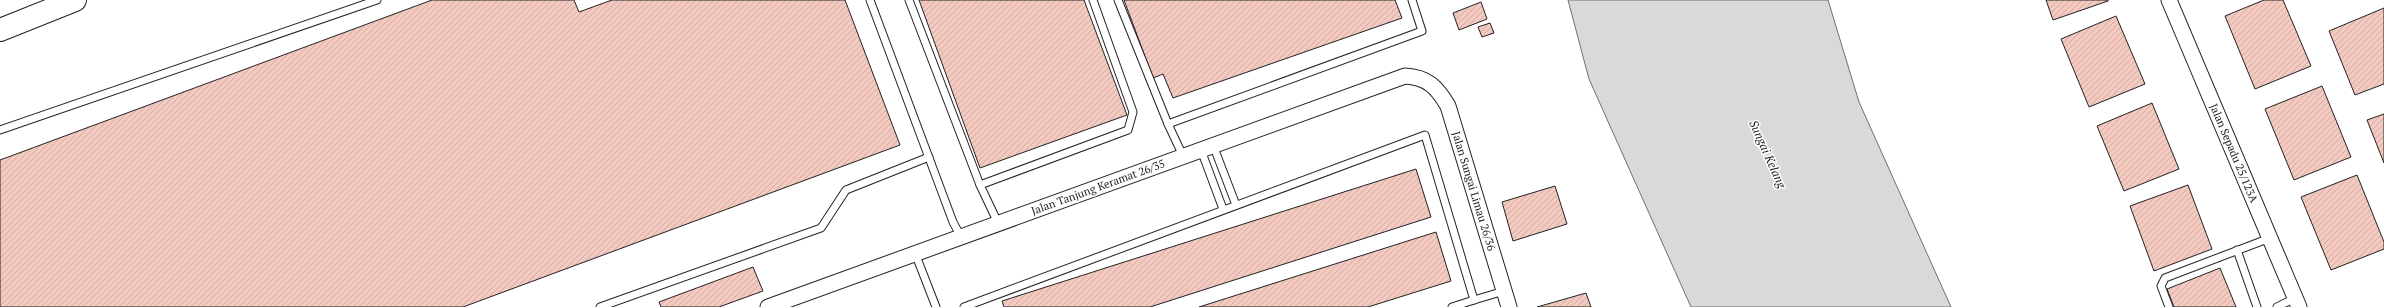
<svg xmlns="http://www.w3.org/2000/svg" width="2384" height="307" viewBox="0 0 2384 307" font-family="'PT Serif',serif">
	<defs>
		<pattern id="building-hatch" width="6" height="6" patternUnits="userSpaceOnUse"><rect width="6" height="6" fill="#f3c9c0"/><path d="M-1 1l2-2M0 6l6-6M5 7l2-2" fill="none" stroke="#d0aca5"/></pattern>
	</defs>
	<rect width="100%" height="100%" fill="#fff"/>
	<path fill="#d9d9d9" stroke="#6f6f6f" d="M1568 0H1828L1859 102 1951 307H1691L1589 79Z"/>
	<g fill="url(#building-hatch)" stroke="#222">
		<path d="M432 0H574L579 12 612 0H845L900 145 463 307H0V160Z"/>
		<path d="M919 0H1084L1127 115 980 168Z"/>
		<path d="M1124 0H1395L1402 18 1173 98 1163 74 1153 78Z"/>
		<path d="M2046 0H2108V1L2053 20Z"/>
		<path d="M2264 0H2283L2311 66 2255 89 2225 16Z"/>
		<path d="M1481 2 1487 19 1459 30 1453 13Z"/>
		<path d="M2384 8V84L2355 95 2329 31Z"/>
		<path d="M2116 16 2145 84 2089 107 2061 39Z"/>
		<path d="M1490 23 1494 33 1482 37 1478 27Z"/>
		<path d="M2322 86 2351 157 2294 180 2265 109Z"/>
		<path d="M2152 103 2179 169 2124 191 2097 126Z"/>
		<path d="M2384 114V163L2367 120Z"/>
		<path d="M1416 169 1431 217 1150 307H1004L1002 301Z"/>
		<path d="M2357 175 2384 242V249L2331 270 2301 197Z"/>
		<path d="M2188 185 2212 249 2154 271 2130 206Z"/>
		<path d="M1555 186 1567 224 1513 241 1502 202Z"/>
		<path d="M1436 232 1451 281 1368 307H1199Z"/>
		<path d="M753 267 763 291 719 307H661L659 302Z"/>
		<path d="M2220 268 2236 307H2174L2167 289Z"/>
		<path d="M1586 293 1591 307H1537Z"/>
	</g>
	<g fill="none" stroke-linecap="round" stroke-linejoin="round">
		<g stroke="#222" stroke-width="9">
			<g id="service">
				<path d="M870 0 953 222 961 237"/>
				<path d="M909 0 980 185 1128 130 1133 112 1093 0"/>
				<path d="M1118 0 1168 124 1422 31 1412 0"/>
				<path d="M1168 124 1183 156"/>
				<path d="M0 130 377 0"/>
				<path d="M1213 145 1236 205"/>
				<path d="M1201 150 1223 209"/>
				<path d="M980 185 998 223"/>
				<path d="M2237 250 2257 307"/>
				<path d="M915 253 936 307"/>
				<path d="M1474 300 1504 291"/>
				<path d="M600 307 821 228 846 190 929 157"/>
				<path d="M964 307 1425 135 1474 300 1452 307"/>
				<path d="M2169 307 2161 286 2165 278 2270 238"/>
				<path d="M2277 307 2295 298"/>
			</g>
		</g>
		<g stroke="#222" stroke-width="17">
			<g id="minor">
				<path d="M2169 0 2299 307"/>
				<path d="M768 307 1405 76C1427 77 1437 87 1448 106L1509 307"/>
			</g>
		</g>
		<g stroke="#222" stroke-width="24">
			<path id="motorway" d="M0 30 75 0"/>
		</g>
		<use href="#service" stroke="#fff" stroke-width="7"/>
		<use href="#minor" stroke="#fff" stroke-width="15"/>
		<use href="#motorway" stroke="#fff" stroke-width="22"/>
	</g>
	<g text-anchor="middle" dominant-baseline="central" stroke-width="3" stroke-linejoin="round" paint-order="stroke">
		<g font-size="11" fill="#222" stroke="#fff">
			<text transform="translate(2234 153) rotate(67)">Jalan Sepadu 25/123A</text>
			<text transform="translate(1098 187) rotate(-20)">Jalan Tanjung Keramat 26/35</text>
			<text transform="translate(1474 191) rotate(73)">Jalan Sungai Limau 26/36</text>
		</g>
		<g font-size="12" font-style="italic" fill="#222" stroke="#fff">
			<text transform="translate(1768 154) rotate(66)">Sungai Kelang</text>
		</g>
	</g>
</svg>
